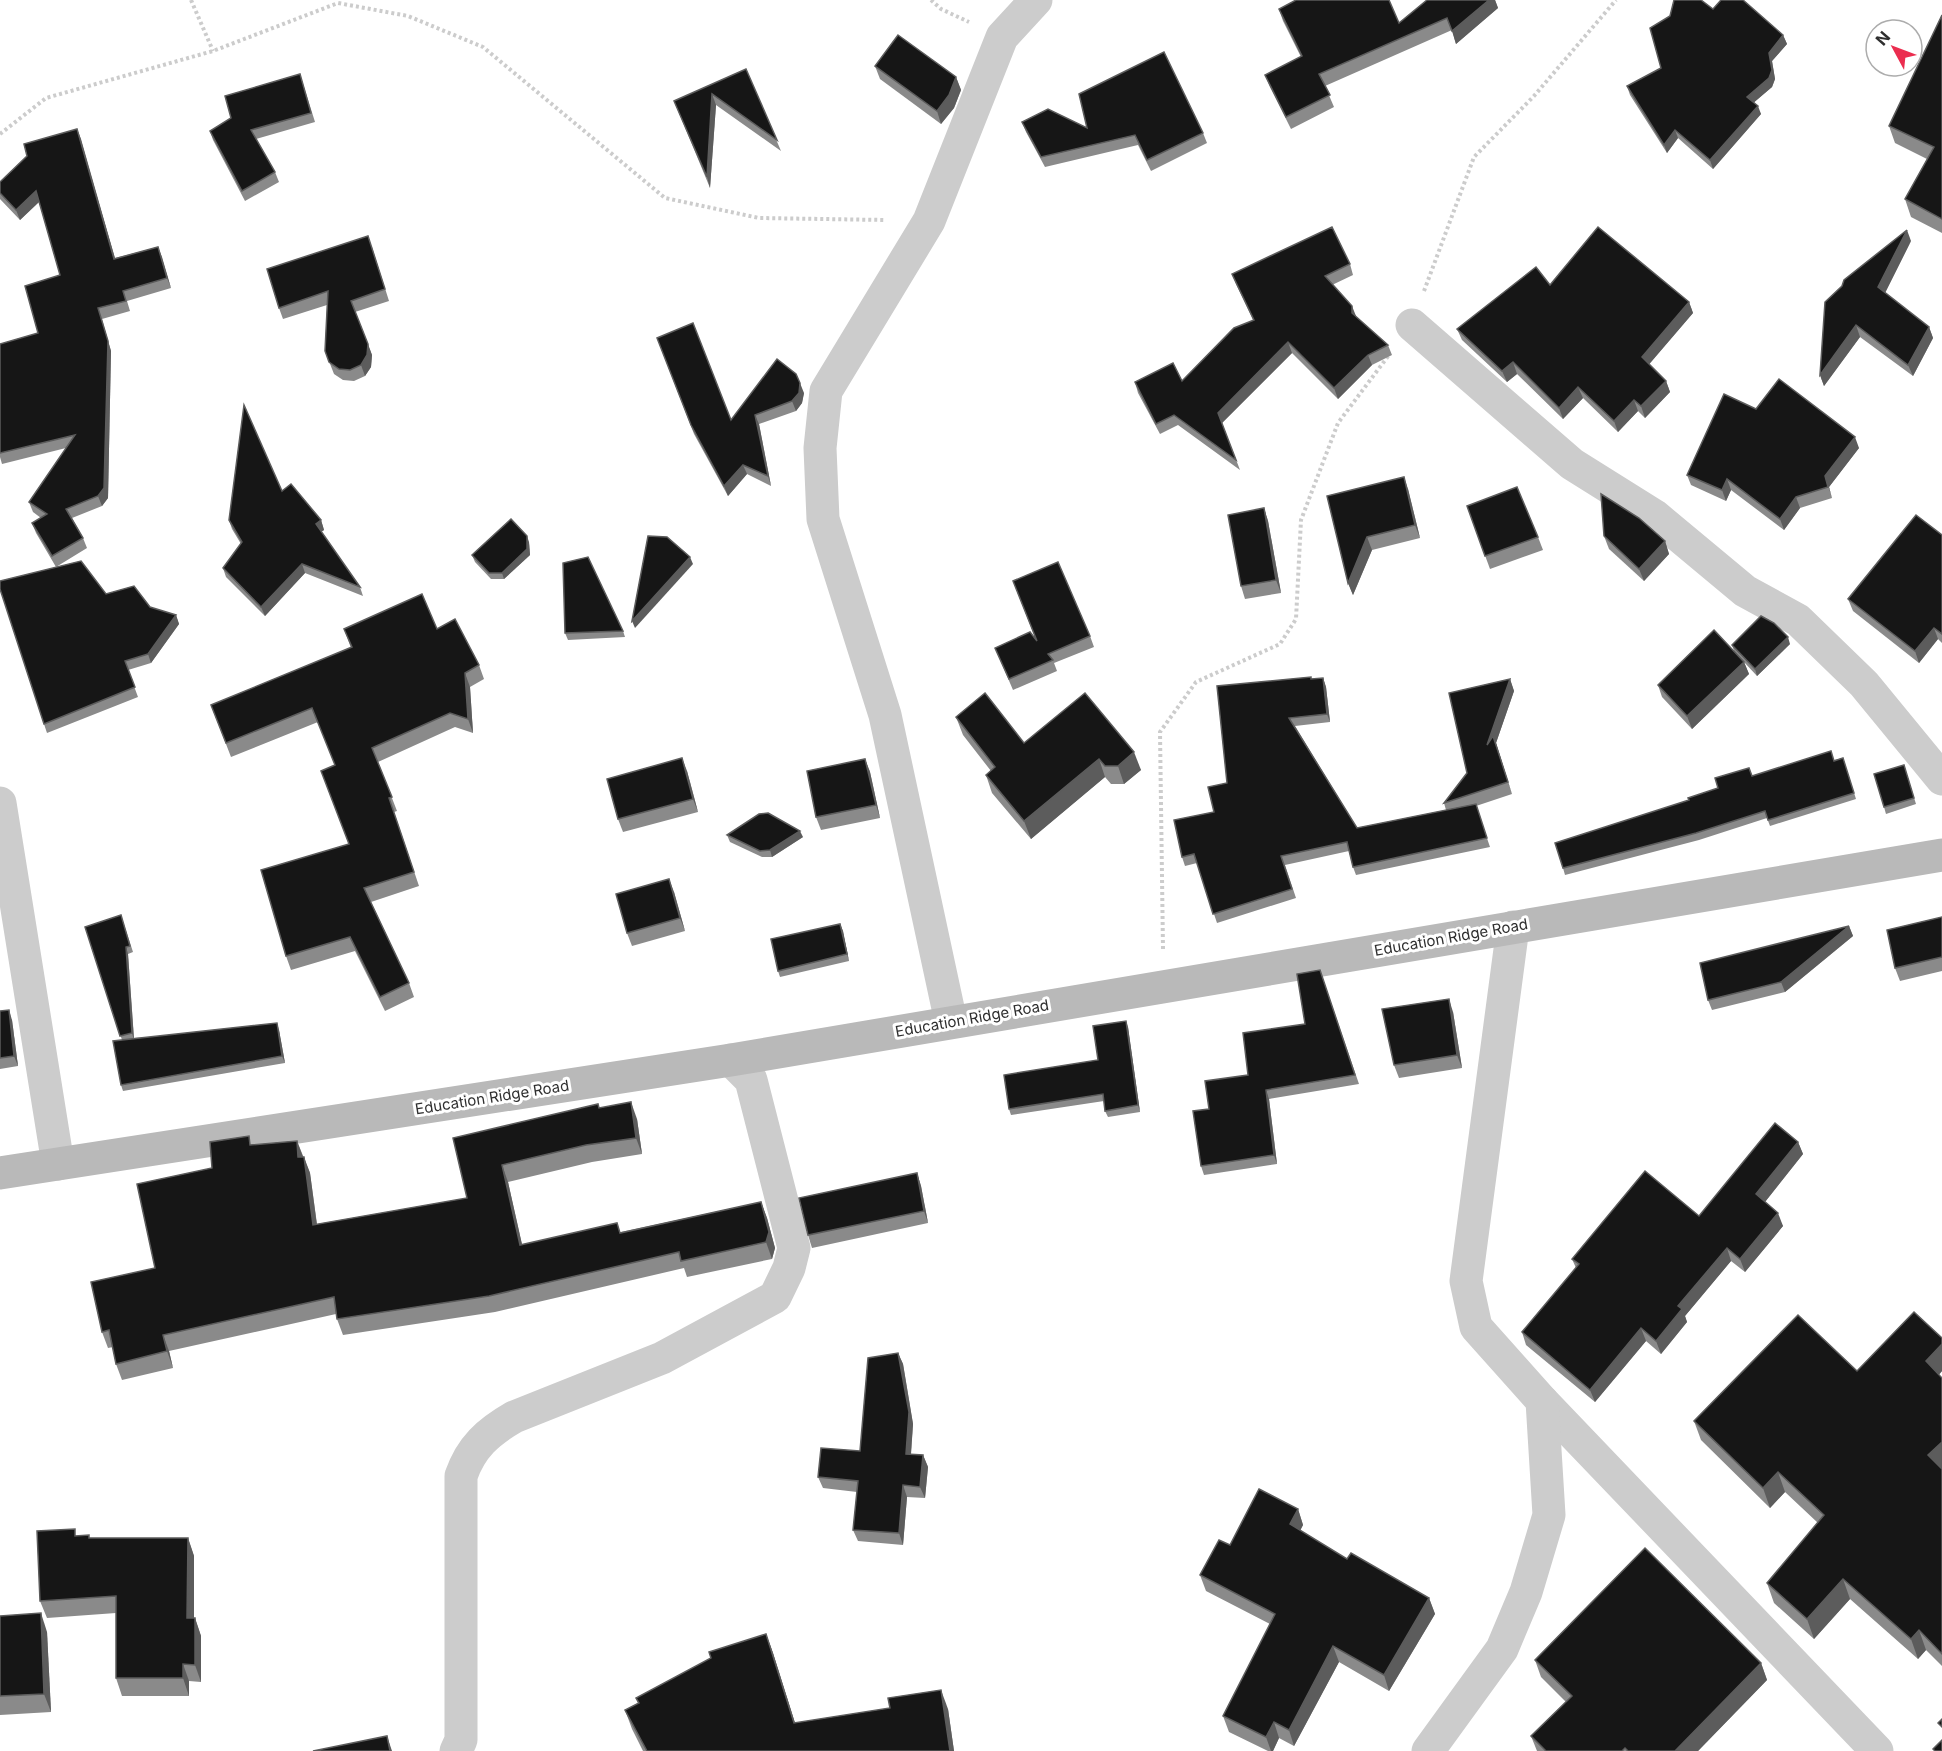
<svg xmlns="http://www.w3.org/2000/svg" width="1942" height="1751" viewBox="0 0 1942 1751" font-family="Inter,sans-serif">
	<rect width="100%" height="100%" fill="#fff"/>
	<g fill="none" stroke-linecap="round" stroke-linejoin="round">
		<g stroke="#ccc" stroke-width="4" stroke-dasharray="3 3" stroke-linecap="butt">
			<path d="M191 0 213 51"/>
			<path d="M931 0 941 9 969 22"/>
			<path d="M0 134 46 98 213 51 338 3 408 16 483 47 665 198 759 218 886 220"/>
			<path d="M1424 291 1474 157 1534 96 1616 0"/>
			<path d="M1163 949 1160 732 1196 682 1280 644 1296 619 1301 520 1338 423 1389 355"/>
		</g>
		<g stroke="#ccc" stroke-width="33">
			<path d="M1412 325 1572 464 1655 516 1745 591 1798 620 1864 684 1942 779"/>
			<path d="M0 803 58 1164"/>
			<path d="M951 1022 885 715 823 519 820 448 826 391 929 221 1002 37 1036 0"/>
			<path d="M1542 1401 1877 1751"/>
			<path d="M456 1751 461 1740V1476C471 1447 488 1432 514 1417L662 1358 775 1297 789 1268 794 1248 751 1080 731 1060"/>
			<path d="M1428 1751 1502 1649 1526 1592 1549 1515 1542 1401 1476 1327 1466 1281 1513 927"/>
		</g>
		<path stroke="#b9b9b9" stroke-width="33" d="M0 1173 731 1060 1942 855"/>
	</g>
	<g fill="#8a8a8a">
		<path d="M1427 0H1495L1498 8 1456 44 1452 30 1325 86 1334 107 1291 129 1270 87 1265 75 1301 57 1283 21 1279 9 1399 23Z"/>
		<path d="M1713 9 1783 35 1787 44 1772 61 1775 79 1772 87 1754 102 1761 114 1713 169 1678 138 1667 153 1630 95 1627 86 1661 68Z"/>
		<path d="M1942 15V233L1911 217 1905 199 1927 159 1895 143 1889 126Z"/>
		<path d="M875 66 956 77 961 90 954 108 941 124 880 79Z"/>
		<path d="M746 69 781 151 716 105 710 188 674 101Z"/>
		<path d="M300 74 315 122 256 139 275 172 279 182 245 201 213 140 210 131 231 118Z"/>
		<path d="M1022 122 1087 128 1203 133 1207 143 1151 171 1138 145 1045 167 1026 132Z"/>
		<path d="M77 129 115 258 158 247 171 288 127 301 130 311 102 319 111 351 108 498 102 506 72 518 83 538 87 548 56 567 36 533 32 523 41 518 33 512 29 502 66 448 2 464 0 457V344L38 333 60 275 39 202 20 220 0 199V182Z"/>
		<path d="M1911 241 1885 293 1929 327 1933 338 1913 376 1860 337 1824 386 1820 375Z"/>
		<path d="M372 247 389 301 355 312 372 355 371 367 365 376 354 381 343 380 334 374 325 351 327 305 283 319 279 308Z"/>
		<path d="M1350 264 1353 275 1332 285 1356 317 1388 345 1392 355 1372 365 1338 399 1292 353 1222 423 1240 470 1178 425 1160 434 1138 393 1135 382 1182 381 1253 320 1236 284 1232 274Z"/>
		<path d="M1689 302 1693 313 1649 364 1666 381 1670 392 1645 418 1638 411 1618 432 1583 398 1563 419 1517 374 1507 382 1462 340 1457 329Z"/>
		<path d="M657 338 731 420 804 393 802 403 796 411 759 424 771 486 747 474 728 496 694 434Z"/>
		<path d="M1756 409 1859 448 1829 487 1832 498 1800 508 1784 530 1731 490 1726 501 1691 485 1687 475Z"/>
		<path d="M1408 489 1420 538 1372 550 1353 595 1348 583 1327 496Z"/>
		<path d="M282 491 321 520 324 530 321 532 360 587 363 596 305 573 265 616 226 577 223 568 241 544 232 529 229 520Z"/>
		<path d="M1467 506 1538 537 1543 550 1490 569Z"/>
		<path d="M1264 508 1268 521 1281 593 1245 599 1241 586Z"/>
		<path d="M1942 535V643L1938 639 1919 663 1853 611 1848 599Z"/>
		<path d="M1604 536 1665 541 1669 554 1644 581 1609 549Z"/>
		<path d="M529 542 530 555 504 579H491L475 562 472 555Z"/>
		<path d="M1013 581 1090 636 1094 647 1054 663 1057 671 1013 690 995 648 1036 640Z"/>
		<path d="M106 594 176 615 179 624 151 663 128 670 138 697 47 733 44 724Z"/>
		<path d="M344 629H437L479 665 484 679 470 687 473 733 455 727 378 762 397 811 394 812 419 886 371 902 409 983 414 997 385 1011 355 951 291 970 286 956 349 844 335 765 318 722 231 757 211 705 351 648Z"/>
		<path d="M623 631 625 637 568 640 565 633Z"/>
		<path d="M1790 644 1757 676 1744 662 1749 674 1692 729 1662 697 1658 685 1734 651 1732 645Z"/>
		<path d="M1323 678 1326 687 1330 722 1295 726 1357 828 1446 810 1444 803 1467 773 1510 679 1514 691 1496 743 1512 794 1476 806 1490 847 1356 875 1353 867 1349 851 1285 865 1296 898 1217 923 1197 863 1185 866 1182 857 1214 812 1312 679Z"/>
		<path d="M1085 693 1141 770 1124 784H1111L1105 777 1031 839 992 793 986 775 991 771 963 735 956 717 1024 743Z"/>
		<path d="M1843 758 1856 799 1770 826 1767 818 1699 840 1565 875 1563 868 1689 800 1752 776 1834 760Z"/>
		<path d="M865 759 870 772 880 818 821 830 816 817Z"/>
		<path d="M1904 765 1916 804 1886 814 1884 807Z"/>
		<path d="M687 771 698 812 623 832 618 819Z"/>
		<path d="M727 835 803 837 772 857H762L730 842Z"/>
		<path d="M674 892 685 931 632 946 627 933Z"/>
		<path d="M121 915 133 952 128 954 134 1038 279 1030 285 1063 123 1091 121 1085 122 1040 85 927Z"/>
		<path d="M1942 917V971L1900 981 1895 968Z"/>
		<path d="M840 924 843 931 849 961 780 977 778 971Z"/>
		<path d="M1849 926 1853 936 1785 992 1712 1010 1708 1000Z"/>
		<path d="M1320 970 1359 1084 1269 1099 1277 1164 1204 1175 1201 1166 1209 1109 1305 1024Z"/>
		<path d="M0 1011 12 1020 18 1066 0 1069Z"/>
		<path d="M1453 1012 1462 1068 1399 1078 1394 1065Z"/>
		<path d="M1128 1027 1140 1112 1108 1117 1105 1111 1104 1101 1011 1115 1009 1109 1098 1060Z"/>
		<path d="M600 1108 637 1119 642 1154 592 1162 508 1182 522 1245 621 1232 761 1202 767 1218 775 1248 772 1259 687 1277 684 1268 495 1312 343 1335 337 1319 336 1314 169 1351 173 1368 122 1380 116 1364 113 1347 108 1348 102 1332 155 1268 212 1168 252 1145 297 1141 310 1173 317 1224 467 1198 453 1138Z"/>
		<path d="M1798 1142 1803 1154 1765 1202 1783 1226 1745 1272 1731 1261 1685 1316 1687 1322 1661 1354 1646 1341 1595 1402 1526 1345 1522 1332 1576 1268 1572 1259 1699 1216Z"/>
		<path d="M917 1173 921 1186 928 1223 812 1248 808 1235Z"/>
		<path d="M1942 1338V1371L1939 1375 1942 1378V1666L1926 1650 1918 1659 1850 1599 1814 1639 1774 1603 1767 1583 1818 1523 1785 1492 1770 1508 1701 1440 1694 1421 1857 1371Z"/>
		<path d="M898 1353 903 1364 913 1424 911 1455H923L928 1467 925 1498 907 1497 903 1545 858 1541 853 1530 857 1492 823 1488 818 1477 860 1451Z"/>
		<path d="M1298 1509 1303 1525 1300 1531 1347 1559 1429 1598 1435 1614 1389 1691 1339 1662 1294 1746 1279 1738 1273 1751H1268L1229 1732 1223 1716 1270 1624 1206 1591 1200 1575 1230 1545Z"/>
		<path d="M78 1536 90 1538H188L194 1556V1618H195L201 1636V1682L189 1681V1696H122L116 1678V1613L47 1618 40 1601Z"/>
		<path d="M0 1616 47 1632 51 1712 0 1715Z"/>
		<path d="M766 1634 773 1653 795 1723 948 1709 954 1751H643L632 1729 625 1710 638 1703 636 1698Z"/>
		<path d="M1535 1660 1761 1663 1767 1680 1698 1751H1537L1531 1736 1566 1702 1541 1677Z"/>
	</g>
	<g fill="#5c5c5c">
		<path d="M1489 0H1495L1498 8 1456 44 1452 31Z"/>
		<path d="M1783 35 1787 44 1772 61 1775 79 1772 87 1751 105 1747 97 1769 53Z"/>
		<path d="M956 77 961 90 954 108 941 124 937 111Z"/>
		<path d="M712 94 716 105 710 188 707 177Z"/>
		<path d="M1758 106 1761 114 1713 169 1710 160Z"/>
		<path d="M77 129 81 139 118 269 114 259Z"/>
		<path d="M1675 130 1678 138 1667 153 1664 145Z"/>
		<path d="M36 191 40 201 20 220 16 210Z"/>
		<path d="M1907 230 1911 241 1882 299 1878 287Z"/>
		<path d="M158 247 162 257 171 288 167 278Z"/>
		<path d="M1689 302 1693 313 1646 368 1642 357Z"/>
		<path d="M1352 306 1356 316 1355 324 1352 313Z"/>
		<path d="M98 308 111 351 108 498 102 506 98 496Z"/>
		<path d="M1856 325 1860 337 1824 386 1820 375Z"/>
		<path d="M1929 327 1933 338 1913 376 1908 365Z"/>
		<path d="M1288 342 1292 353 1222 423 1218 413Z"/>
		<path d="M368 344 372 355 371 367 365 376 361 365Z"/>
		<path d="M1368 355 1372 365 1338 399 1334 388Z"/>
		<path d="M1513 362 1517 374 1507 382 1502 371Z"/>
		<path d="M1666 381 1670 392 1645 418 1641 406Z"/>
		<path d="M800 383 804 393 802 403 796 411 792 401Z"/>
		<path d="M1578 387 1583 398 1563 419 1559 408Z"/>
		<path d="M1634 400 1638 411 1618 432 1614 421Z"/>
		<path d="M755 415 759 424 771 486 768 476Z"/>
		<path d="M1855 437 1859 448 1829 487 1832 498 1825 476Z"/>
		<path d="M743 465 747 474 728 496 724 486Z"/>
		<path d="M1404 477 1408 489 1420 538 1415 525Z"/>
		<path d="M1727 479 1731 490 1726 501 1722 490Z"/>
		<path d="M1796 497 1800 508 1784 530 1780 519Z"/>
		<path d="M1264 508 1268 521 1281 593 1276 580Z"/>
		<path d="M321 520 324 530 319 533 316 524Z"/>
		<path d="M527 536 529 542 530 555 504 579 502 573Z"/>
		<path d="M1367 537 1372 550 1353 595 1348 583Z"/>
		<path d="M1665 541 1669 554 1644 581 1639 569Z"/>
		<path d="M690 557 693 564 635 628 632 621Z"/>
		<path d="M302 564 305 573 265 616 261 607Z"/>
		<path d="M176 615 179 624 151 663 148 654Z"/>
		<path d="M1934 628 1938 639 1919 663 1915 651Z"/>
		<path d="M1788 637 1790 644 1757 676 1755 669Z"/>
		<path d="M1744 662 1749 674 1692 729 1687 716Z"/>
		<path d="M465 673 470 687 473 733 468 719Z"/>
		<path d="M1323 678 1326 687 1330 722 1327 714Z"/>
		<path d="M1510 679 1514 691 1496 743 1512 794 1508 782 1487 745Z"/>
		<path d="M1134 752 1141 770 1124 784 1118 766Z"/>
		<path d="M682 758 687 771 698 812 693 799Z"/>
		<path d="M865 759 870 772 880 818 876 805Z"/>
		<path d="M1099 759 1105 777 1031 839 1024 821Z"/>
		<path d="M800 831 803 837 772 857 770 850Z"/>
		<path d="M669 879 674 892 685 931 680 918Z"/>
		<path d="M840 924 843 931 849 961 847 954Z"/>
		<path d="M1849 926 1853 936 1785 992 1781 982Z"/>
		<path d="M126 947 128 954 134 1040 132 1033Z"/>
		<path d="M1449 999 1453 1012 1462 1068 1457 1055Z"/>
		<path d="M9 1010 12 1020 18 1066 14 1056Z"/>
		<path d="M1126 1021 1128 1027 1140 1112 1138 1105Z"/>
		<path d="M277 1023 279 1030 285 1063 282 1056Z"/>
		<path d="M1266 1090 1269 1099 1277 1164 1274 1155Z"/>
		<path d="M631 1102 637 1119 642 1154 636 1138Z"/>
		<path d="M297 1141 303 1157H298Z"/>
		<path d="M1798 1142 1803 1154 1761 1207 1756 1194Z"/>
		<path d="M304 1157 310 1173 319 1241 313 1225Z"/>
		<path d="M502 1165 508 1182 526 1262 520 1245Z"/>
		<path d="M917 1173 921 1186 928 1223 924 1211Z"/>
		<path d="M761 1202 767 1218 775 1248 772 1259 766 1242Z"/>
		<path d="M1778 1213 1783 1226 1745 1272 1740 1259Z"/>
		<path d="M1727 1248 1731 1261 1685 1316 1687 1322 1661 1354 1656 1341 1678 1306Z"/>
		<path d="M1641 1328 1646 1341 1595 1402 1590 1390Z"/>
		<path d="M163 1335 169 1351 173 1368 167 1351Z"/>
		<path d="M1942 1344V1371L1933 1381 1926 1361Z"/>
		<path d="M898 1353 903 1364 913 1424 910 1466 906 1454Z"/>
		<path d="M1942 1442V1468L1935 1475 1928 1455Z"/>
		<path d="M923 1455 928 1467 925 1498 920 1487Z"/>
		<path d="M1778 1472 1785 1492 1770 1508 1763 1488Z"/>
		<path d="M903 1485 907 1497 903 1545 899 1533Z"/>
		<path d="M1298 1509 1303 1525 1295 1540 1290 1524Z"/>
		<path d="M188 1538 194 1556V1636L187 1618Z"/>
		<path d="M1843 1579 1850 1599 1814 1639 1807 1619Z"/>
		<path d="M1429 1598 1435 1614 1389 1691 1384 1675Z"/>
		<path d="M41 1613 47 1632 51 1712 44 1694Z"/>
		<path d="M195 1618 201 1636V1682L195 1665Z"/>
		<path d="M1919 1630 1926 1650 1918 1659 1911 1639Z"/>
		<path d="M766 1634 773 1653 801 1742 794 1723Z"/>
		<path d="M1333 1646 1339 1662 1294 1746 1289 1730Z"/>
		<path d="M1761 1663 1767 1680 1698 1751H1675Z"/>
		<path d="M183 1664 189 1681V1696L183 1678Z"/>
		<path d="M941 1690 948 1709 954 1751H950Z"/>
		<path d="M1274 1722 1279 1738 1273 1751H1271L1266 1737Z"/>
		<path d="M387 1736 392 1751H390Z"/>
	</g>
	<g fill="#161616" stroke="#5c5c5c" stroke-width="1.5">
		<path d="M1296 0H1389L1399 23 1427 0H1489L1452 31 1447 18 1319 74 1330 95 1286 117 1265 75 1302 56 1279 9Z"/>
		<path d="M1674 0H1701L1713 9 1721 0H1743L1783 35 1769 53 1772 70 1769 78 1747 97 1758 106 1710 160 1675 130 1664 145 1627 86 1661 68 1650 28 1670 16Z"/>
		<path d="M1942 15V219L1905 199 1934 147 1889 126Z"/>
		<path d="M898 35 956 77 949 95 937 111 875 66Z"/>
		<path d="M1164 52 1203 133 1147 160 1135 135 1041 157 1022 122 1048 109 1087 128 1079 94Z"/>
		<path d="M746 69 777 140 712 94 707 177 674 101Z"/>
		<path d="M300 74 311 113 251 130 275 172 242 191 210 131 231 118 225 96Z"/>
		<path d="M77 129 114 259 158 247 167 278 123 291 126 301 98 308 108 341 104 488 98 496 66 509 83 538 52 556 32 523 47 514 29 502 75 435 0 453V344L38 333 25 286 60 275 36 191 16 210 0 193V182L27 156 24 144Z"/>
		<path d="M1332 227 1350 264 1325 276 1352 306V313L1388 345 1368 355 1334 388 1288 342 1218 413 1236 460 1174 415 1156 424 1135 382 1173 363 1182 381 1234 328 1254 320 1232 274Z"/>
		<path d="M1598 227 1689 302 1642 357 1666 381 1641 406 1634 400 1614 421 1578 387 1559 408 1513 362 1502 371 1457 329 1536 267 1550 285Z"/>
		<path d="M1907 230 1878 287 1929 327 1908 365 1856 325 1820 375 1825 302 1842 286 1844 280Z"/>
		<path d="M368 236 385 289 351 301 368 344 367 355 361 365 350 370 339 369 329 362 325 351 328 291 279 308 267 269Z"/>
		<path d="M693 323 731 420 777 359 796 374 800 383 799 393 792 401 755 415 768 476 743 465 724 486 691 425 657 338Z"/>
		<path d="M1779 379 1855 437 1825 476 1828 487 1796 497 1780 519 1727 479 1722 490 1687 475 1724 394 1756 409Z"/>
		<path d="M244 405 282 491 291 484 321 520 316 524 360 587 302 564 261 607 223 568 242 542 229 520Z"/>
		<path d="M1404 477 1415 525 1367 537 1348 583 1327 496Z"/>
		<path d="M1517 487 1538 537 1485 556 1467 506Z"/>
		<path d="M1601 494 1639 518 1665 541 1639 569 1604 536Z"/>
		<path d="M1264 508 1276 580 1241 586 1228 515Z"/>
		<path d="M1916 515 1942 535V634L1934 628 1915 651 1848 599Z"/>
		<path d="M511 519 527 536V549L502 573H489L472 555Z"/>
		<path d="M648 536 667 537 690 557 632 621Z"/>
		<path d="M588 557 623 631 565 633 563 563Z"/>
		<path d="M81 561 106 594 134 586 150 607 176 615 148 654 125 661 135 687 44 724 0 589V581Z"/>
		<path d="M1058 562 1090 636 1048 654 1053 660 1009 679 995 648 1030 632 1037 641 1013 581Z"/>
		<path d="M422 594 437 629 455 619 479 665 465 673 468 719 450 713 372 748 392 797 389 798 414 872 364 888 409 983 380 997 350 937 286 956 261 870 349 844 321 771 335 765 312 708 226 743 211 705 352 647 344 629Z"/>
		<path d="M1761 616 1774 623 1788 637 1755 669 1732 645Z"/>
		<path d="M1714 630 1744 662 1687 716 1658 685Z"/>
		<path d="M1311 677V679L1323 678 1327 714 1289 718 1357 828 1476 804 1487 838 1353 867 1347 842 1281 856 1292 889 1213 914 1194 854 1182 857 1174 820 1214 812 1208 787 1227 783 1217 686Z"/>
		<path d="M1510 679 1487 745 1493 736 1508 782 1444 803 1467 773 1449 693Z"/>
		<path d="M985 693 1024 743 1085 693 1134 752 1118 766H1105L1099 759 1024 821 986 775 995 767 956 717Z"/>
		<path d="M1831 751 1834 761 1843 758 1854 793 1768 820 1765 811 1696 833 1563 868 1555 843 1689 800 1688 798 1718 788 1715 778 1749 768 1752 776Z"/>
		<path d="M682 758 693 799 618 819 607 779Z"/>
		<path d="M865 759 876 805 816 817 807 771Z"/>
		<path d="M1904 765 1914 798 1884 807 1874 774Z"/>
		<path d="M768 813 800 831 770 850 760 851 727 835 759 814Z"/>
		<path d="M669 879 680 918 627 933 616 894Z"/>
		<path d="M121 915 130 946 126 947 132 1033 120 1036 85 927Z"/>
		<path d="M1942 917V957L1895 968 1887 930Z"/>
		<path d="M840 924 847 954 778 971 771 939Z"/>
		<path d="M1849 926 1781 982 1708 1000 1700 963Z"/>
		<path d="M1320 970 1355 1075 1266 1090 1274 1155 1201 1166 1193 1111 1209 1109 1205 1081 1248 1075 1243 1033 1305 1024 1297 974Z"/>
		<path d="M1449 999 1457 1055 1394 1065 1382 1009Z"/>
		<path d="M9 1010 14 1056 0 1058V1011Z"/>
		<path d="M1126 1021 1138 1105 1105 1111 1103 1094 1009 1109 1004 1075 1098 1060 1093 1026Z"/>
		<path d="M277 1023 282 1056 121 1085 113 1041Z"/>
		<path d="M631 1102 636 1138 586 1145 502 1165 520 1245 617 1223 620 1233 761 1202 769 1232 766 1242 681 1261 679 1252 489 1296 337 1319 334 1297 163 1335 167 1351 116 1364 109 1330 102 1332 91 1282 155 1268 137 1184 212 1168 210 1142 249 1136 250 1145 297 1141 298 1157H304L313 1225 467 1198 453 1138 598 1104 599 1108Z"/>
		<path d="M1775 1123 1798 1142 1756 1194 1778 1213 1740 1259 1727 1248 1678 1306 1682 1309 1656 1341 1641 1328 1590 1390 1522 1332 1579 1264 1572 1259 1645 1171 1699 1216Z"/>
		<path d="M917 1173 924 1211 808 1235 799 1198Z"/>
		<path d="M1914 1312 1942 1338V1344L1926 1361 1942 1378V1442L1928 1455 1942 1469V1654L1919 1630 1911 1639 1843 1579 1807 1619 1767 1583 1824 1515 1778 1472 1763 1488 1694 1421 1798 1315 1857 1371Z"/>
		<path d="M898 1353 909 1412 906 1454 923 1455 920 1487 903 1485 899 1533 853 1530 858 1481 818 1477 821 1448 860 1451 868 1358Z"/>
		<path d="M1259 1489 1298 1509 1290 1524 1347 1559 1351 1553 1429 1598 1384 1675 1333 1646 1289 1730 1274 1722 1266 1737 1223 1716 1275 1614 1200 1575 1219 1540 1230 1545Z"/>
		<path d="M75 1529V1536L89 1535V1538H188L187 1618H195V1665L183 1664V1678H116V1596L40 1601 37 1531Z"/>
		<path d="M1645 1548 1761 1663 1675 1751H1628L1625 1748 1622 1751H1546L1531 1736 1572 1696 1535 1660Z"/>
		<path d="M41 1613 44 1694 0 1696V1616Z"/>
		<path d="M766 1634 794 1723 890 1708 888 1698 941 1690 950 1751H647L625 1710 639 1703 636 1698 711 1658 709 1652Z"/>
		<path d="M1942 1719V1727L1938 1723Z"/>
		<path d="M387 1736 390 1751H313Z"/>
		<path d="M1942 1740V1751H1935L1933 1749Z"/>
	</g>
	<g text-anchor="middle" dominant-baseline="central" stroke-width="6" stroke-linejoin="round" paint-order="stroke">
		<g font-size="15" fill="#2f2f2f" stroke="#fff">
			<text transform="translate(1451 937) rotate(-10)">Education Ridge Road</text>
			<text transform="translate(972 1018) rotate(-10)">Education Ridge Road</text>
			<text transform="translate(492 1097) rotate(-9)">Education Ridge Road</text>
		</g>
	</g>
	<g transform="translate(1894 48) rotate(311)"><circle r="28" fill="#ffffff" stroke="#acacac" stroke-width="1.5"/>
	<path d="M0-4.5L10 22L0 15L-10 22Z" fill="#eb2d4f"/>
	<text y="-9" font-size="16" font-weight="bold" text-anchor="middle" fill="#2f2f2f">N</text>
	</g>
</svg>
